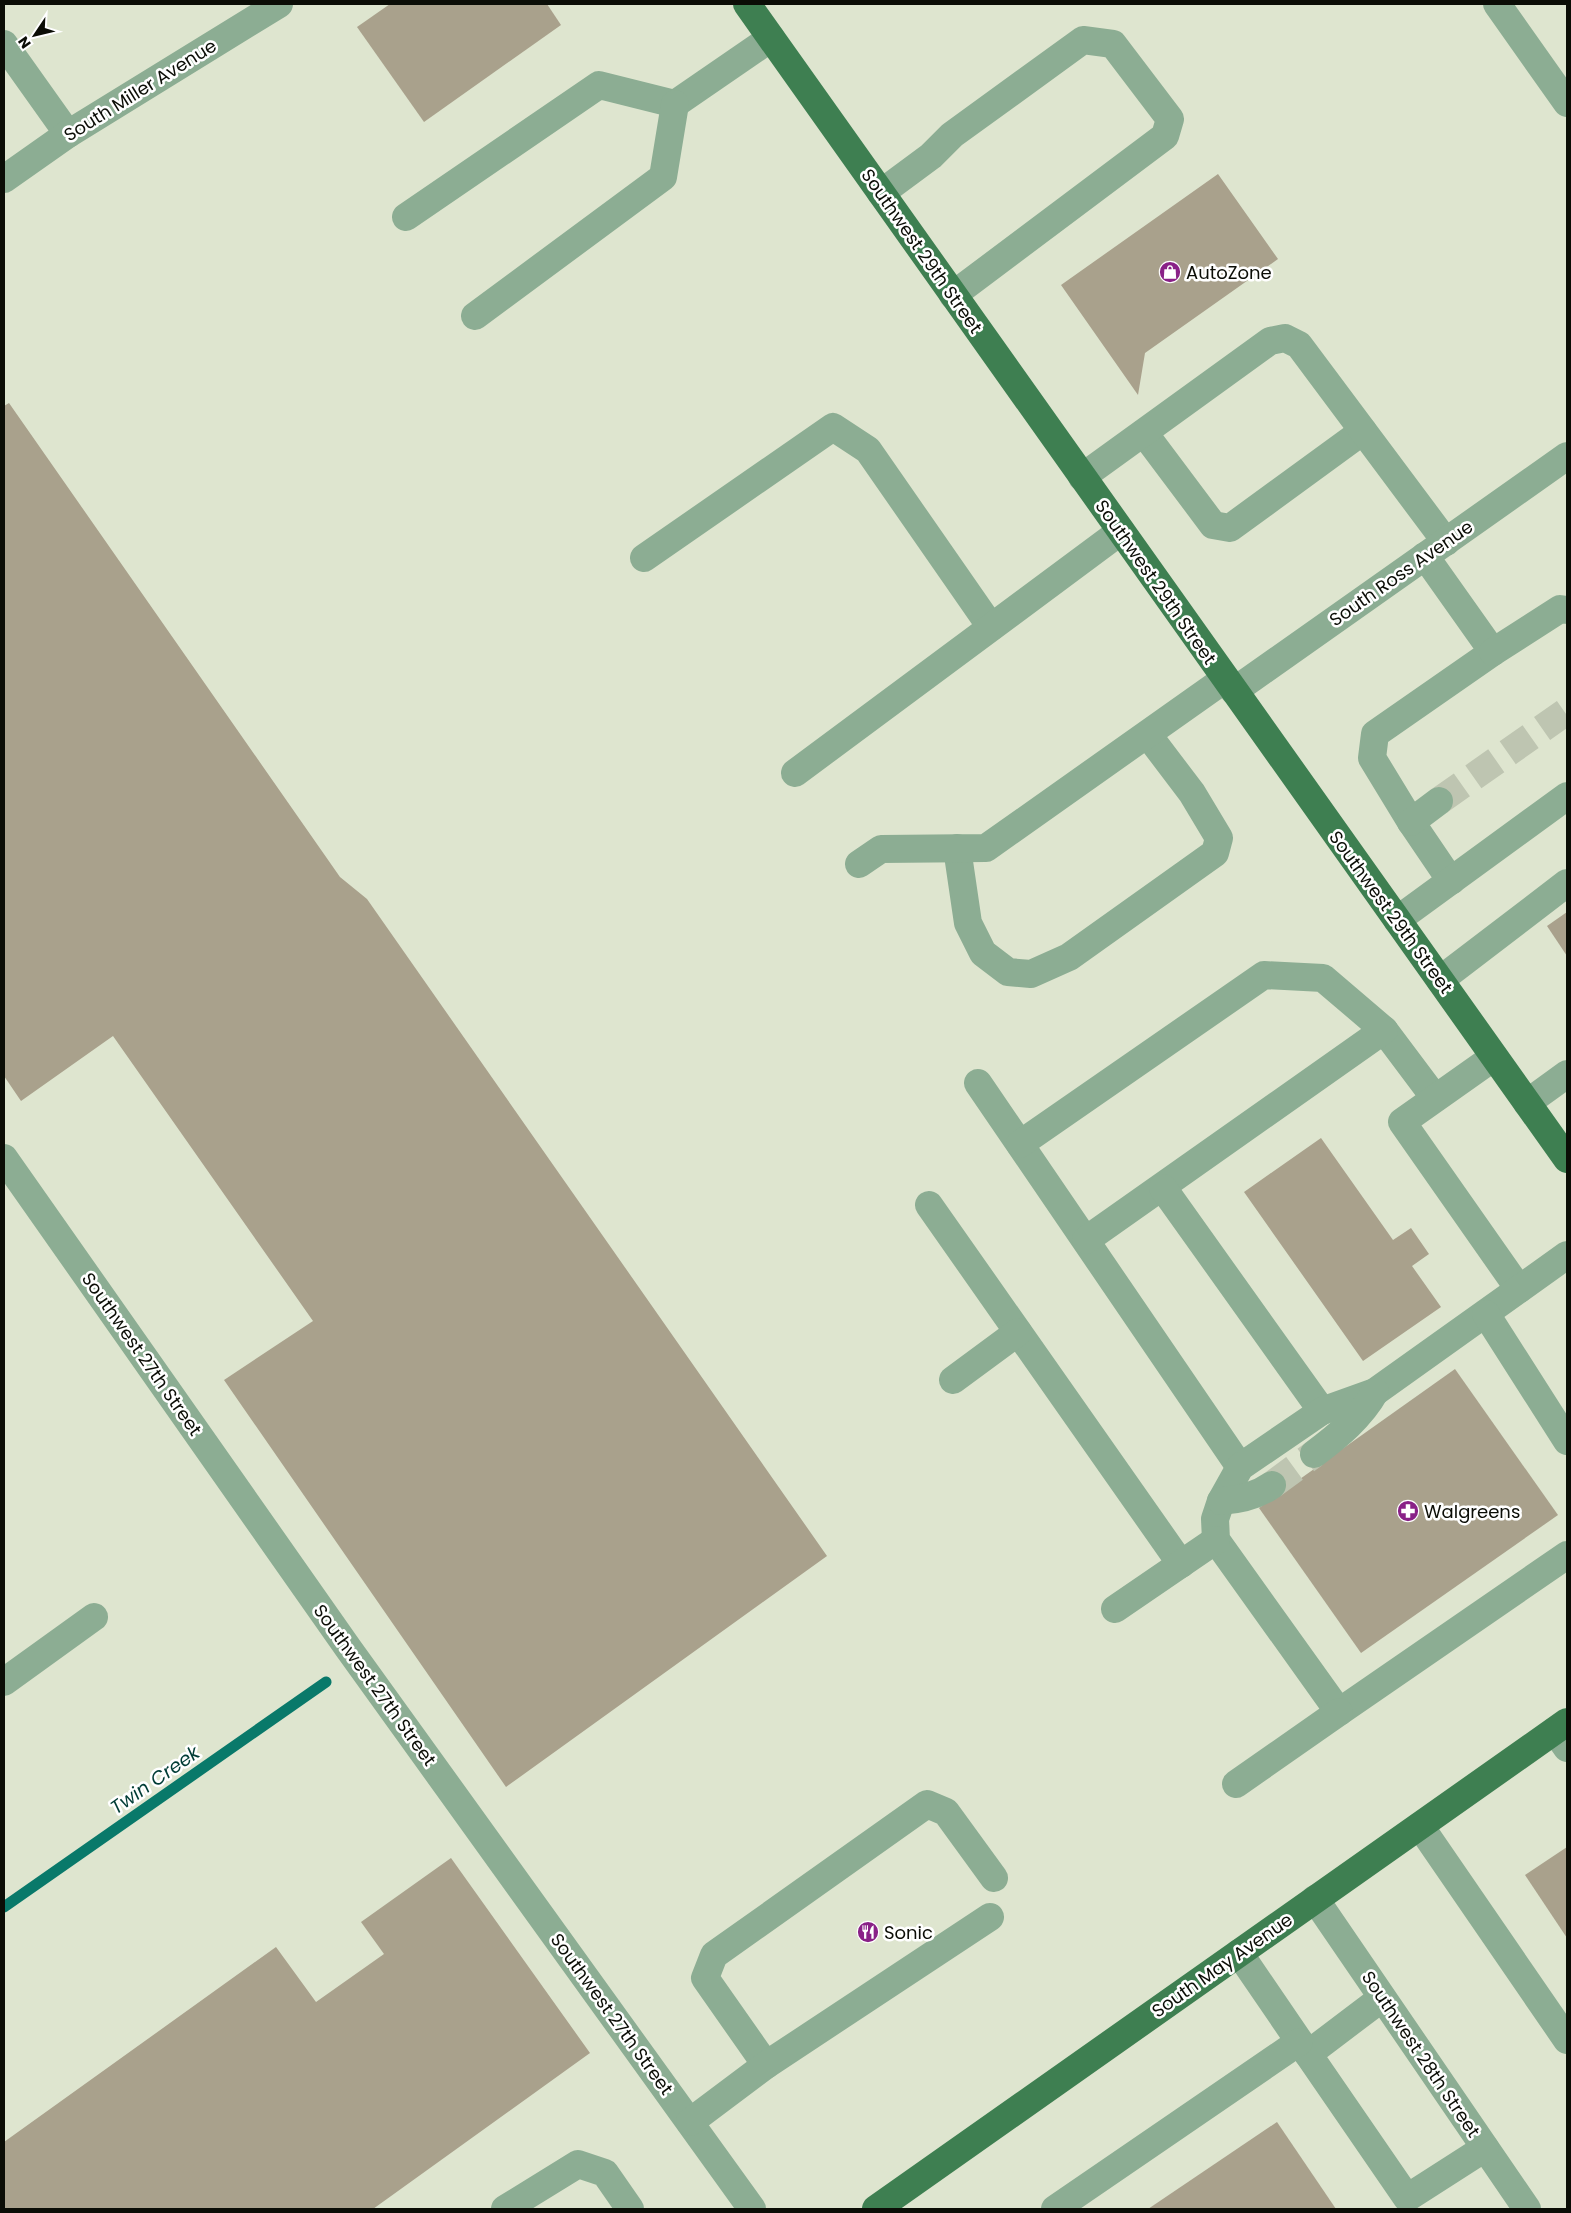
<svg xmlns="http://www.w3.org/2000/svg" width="1571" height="2213" viewBox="0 0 1571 2213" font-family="Poppins,sans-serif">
	<rect width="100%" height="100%" fill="#dee5cf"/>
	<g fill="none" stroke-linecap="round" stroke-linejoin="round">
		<path stroke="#09796a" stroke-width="11" d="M4 1907 326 1682"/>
	</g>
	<g fill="#a9a18c">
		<path d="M390 4H547L561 25 424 122 357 27Z"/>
		<path d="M1218 174 1278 259 1145 353 1138 395 1061 285Z"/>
		<path d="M9 403 340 877 367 899 827 1556 506 1787 224 1380 313 1321 113 1036 21 1101 4 1076V406Z"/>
		<path d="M1567 912V956L1547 926Z"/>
		<path d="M1321 1138 1393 1240 1411 1228 1429 1254 1412 1266 1441 1307 1363 1361 1244 1192Z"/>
		<path d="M1455 1369 1558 1515 1361 1653 1259 1508Z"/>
		<path d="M1567 1847V1938L1525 1875Z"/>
		<path d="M451 1858 590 2053 373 2209H4V2142L276 1947 316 2002 384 1954 361 1922Z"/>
		<path d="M1277 2122 1336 2209H1148Z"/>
	</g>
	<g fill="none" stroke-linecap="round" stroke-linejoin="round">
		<g stroke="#bec5b1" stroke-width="28" stroke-dasharray="28 14" stroke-linecap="butt">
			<path d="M1439 801 1567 711"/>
			<path d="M1272 1485 1314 1454"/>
		</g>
		<g stroke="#8cad93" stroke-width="28">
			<path d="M1497 4 1567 103"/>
			<path d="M4 44 68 134"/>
			<path d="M4 179 68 134 279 4"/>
			<path d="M881 193 931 156 952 135 1083 40 1113 44 1170 119 1165 136 953 295"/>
			<path d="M406 217 599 85 675 104 771 38"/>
			<path d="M475 316 663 177 675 104"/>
			<path d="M1144 433 1213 525 1230 528 1363 431"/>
			<path d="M1082 477 1270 341 1285 338 1299 345 1446 542"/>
			<path d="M1425 556 1493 652 1375 734 1372 758 1411 822 1451 881"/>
			<path d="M644 558 833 427 868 450 991 627"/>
			<path d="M1493 652 1560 609 1567 610"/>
			<path d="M1234 691 1567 456"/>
			<path d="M795 773 1121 531"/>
			<path d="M1411 822 1439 801"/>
			<path d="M957 848 968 923 983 953 1008 972 1031 974 1069 957 1215 853 1219 838 1192 793 1148 735"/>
			<path d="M859 864 881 849 986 848 1225 679"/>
			<path d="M1397 920 1567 796"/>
			<path d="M1440 980 1567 883"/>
			<path d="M1384 1030 1435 1098"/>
			<path d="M1494 1057 1402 1122 1519 1289"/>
			<path d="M978 1083 1240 1467"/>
			<path d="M1527 1103 1567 1074"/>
			<path d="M1020 1144 1264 975 1323 978 1384 1030 1086 1240"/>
			<path d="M4 1158 348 1648 752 2209"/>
			<path d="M1163 1188 1322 1411"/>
			<path d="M929 1205 1181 1564"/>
			<path d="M1567 1255 1375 1392 1322 1411 1240 1467 1221 1501 1215 1519 1216 1540 1339 1712 1567 1555"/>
			<path d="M1486 1314 1567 1441"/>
			<path d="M953 1380 1018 1332"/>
			<path d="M1314 1454C1338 1436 1361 1417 1375 1392"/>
			<path d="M1221 1501C1238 1500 1258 1495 1272 1485"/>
			<path d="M1115 1609 1216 1540"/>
			<path d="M4 1682 94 1617"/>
			<path d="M1555 1731 1567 1748"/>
			<path d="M1236 1784 1339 1712"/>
			<path d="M1420 1826 1567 2040"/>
			<path d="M1315 1899 1527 2209"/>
			<path d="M1239 1953 1308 2054"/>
			<path d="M1382 1998 1308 2054 1407 2198 1485 2148"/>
			<path d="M766 2065 705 1978 714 1955 927 1804 946 1812 994 1878"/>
			<path d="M690 2122 766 2065 990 1917"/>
			<path d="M505 2209 578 2164 605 2173 630 2209"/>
			<path d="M1055 2209 1299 2042"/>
		</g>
		<g stroke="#3e7f51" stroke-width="28">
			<path d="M747 4 1567 1159"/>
			<path d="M876 2209 1567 1722"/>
		</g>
	</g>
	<defs>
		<g id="shop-disc" transform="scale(1.125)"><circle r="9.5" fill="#892187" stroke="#fff"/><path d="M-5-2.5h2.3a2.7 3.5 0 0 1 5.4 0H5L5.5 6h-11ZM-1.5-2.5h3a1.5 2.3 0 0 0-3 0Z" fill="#fff"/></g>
		<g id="pharmacy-disc" transform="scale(1.125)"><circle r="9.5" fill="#892187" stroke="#fff"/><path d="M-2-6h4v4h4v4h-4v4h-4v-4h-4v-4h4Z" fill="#fff"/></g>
		<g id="restaurant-disc" transform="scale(1.125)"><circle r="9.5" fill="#892187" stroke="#fff"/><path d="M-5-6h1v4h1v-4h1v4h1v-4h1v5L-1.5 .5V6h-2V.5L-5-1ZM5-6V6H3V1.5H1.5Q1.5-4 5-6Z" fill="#fff"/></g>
	</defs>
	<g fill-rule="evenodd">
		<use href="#shop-disc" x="1170" y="272"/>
		<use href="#pharmacy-disc" x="1408" y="1511"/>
		<use href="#restaurant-disc" x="868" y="1932"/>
	</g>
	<g text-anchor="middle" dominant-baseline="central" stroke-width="5" stroke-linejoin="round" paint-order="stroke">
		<g font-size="18" fill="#0b0d06" stroke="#fff">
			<text transform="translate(140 90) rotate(-32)">South Miller Avenue</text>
			<text transform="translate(922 251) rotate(55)">Southwest 29th Street</text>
			<text transform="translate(1401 573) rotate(-35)">South Ross Avenue</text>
			<text transform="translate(1156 582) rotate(55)">Southwest 29th Street</text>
			<text transform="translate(1391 912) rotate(54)">Southwest 29th Street</text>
			<text transform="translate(142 1354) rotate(55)">Southwest 27th Street</text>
			<text transform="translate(375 1685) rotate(54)">Southwest 27th Street</text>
			<text transform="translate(1222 1965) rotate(-35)">South May Avenue</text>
			<text transform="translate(612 2014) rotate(54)">Southwest 27th Street</text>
			<text transform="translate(1421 2054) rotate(56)">Southwest 28th Street</text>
		</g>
		<g font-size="18" fill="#0b0d06" stroke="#fff" text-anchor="start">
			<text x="1186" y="272">AutoZone</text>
			<text x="1424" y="1511">Walgreens</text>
			<text x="884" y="1932">Sonic</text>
		</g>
		<g font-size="19" font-style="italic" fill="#003c35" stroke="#fff">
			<text transform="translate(155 1780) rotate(-35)">Twin Creek</text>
		</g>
	</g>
	<rect width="1571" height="2213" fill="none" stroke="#0b0d06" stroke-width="10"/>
	<g transform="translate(35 35) rotate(235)" stroke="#ffffff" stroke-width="4" paint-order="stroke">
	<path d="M0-4L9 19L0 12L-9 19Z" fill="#0b0d06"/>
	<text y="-8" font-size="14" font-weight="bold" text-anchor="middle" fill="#0b0d06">N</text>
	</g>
</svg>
